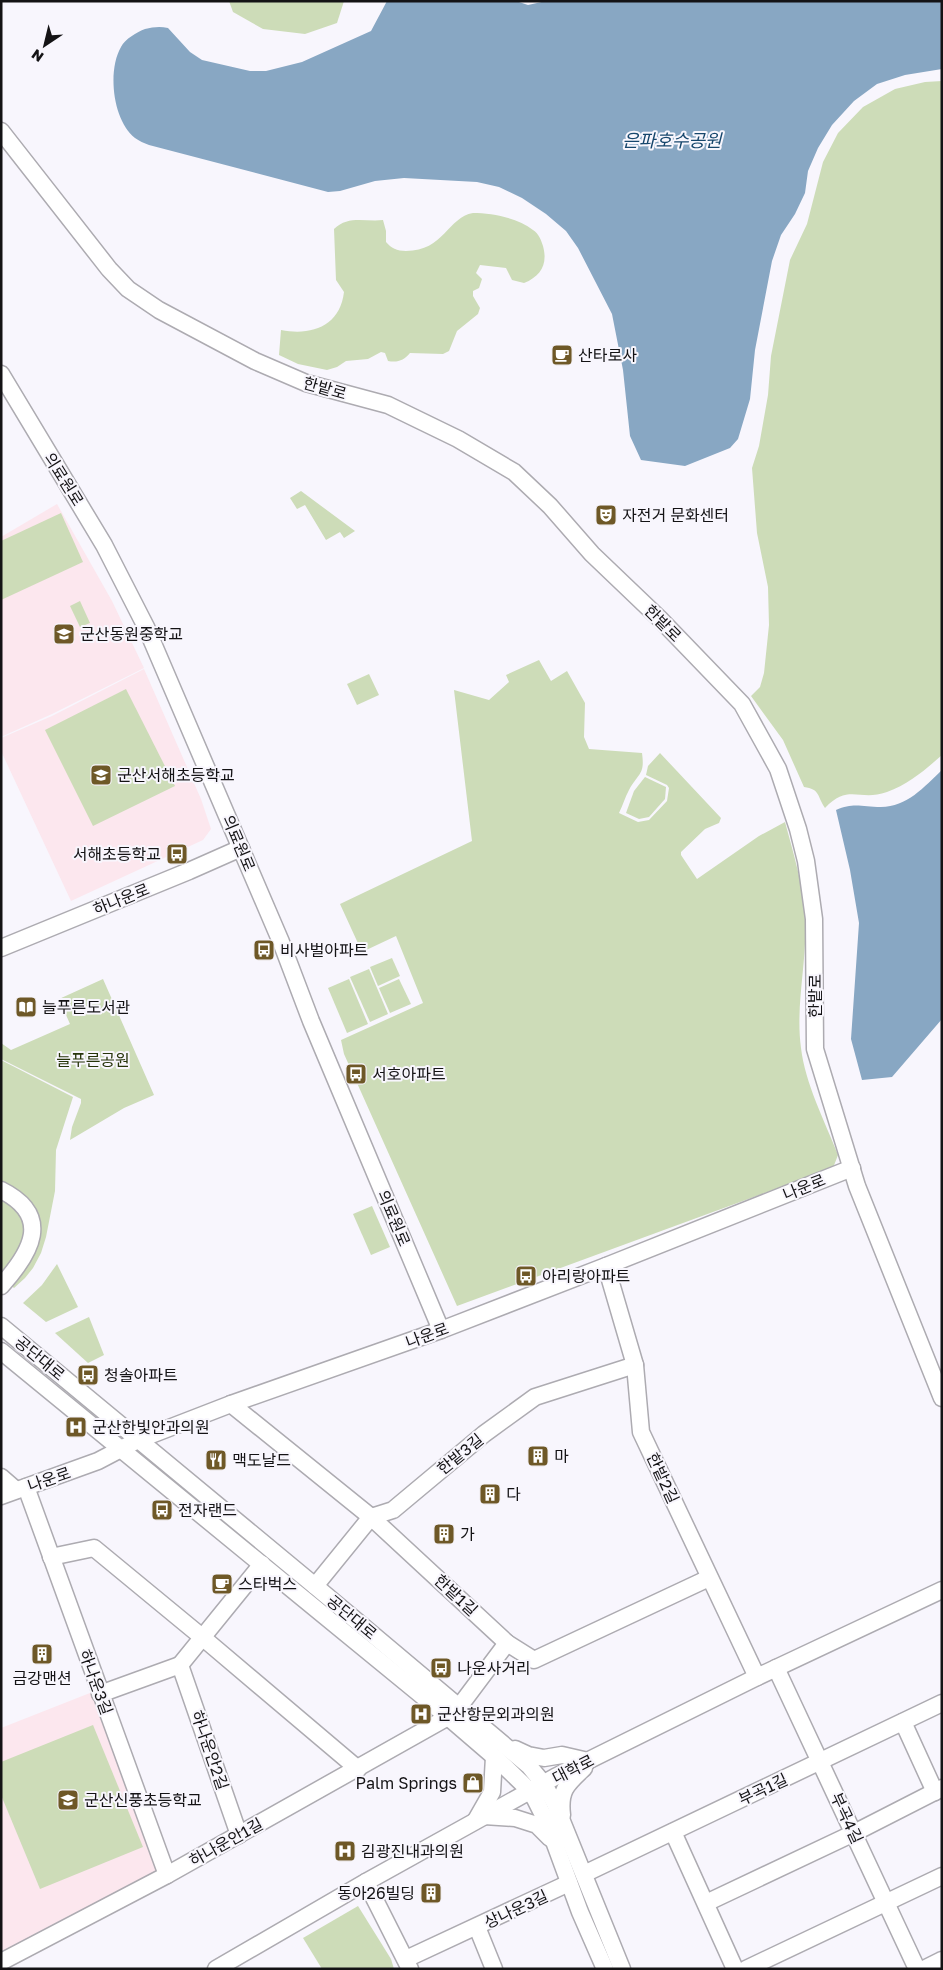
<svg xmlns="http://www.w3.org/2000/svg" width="943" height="1970" viewBox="0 0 943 1970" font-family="'Golos Text','Noto Sans KR',sans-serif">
	<rect width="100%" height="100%" fill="#f8f6fd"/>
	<g fill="#fce7ee">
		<path d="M57 504 112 601 144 668 52 714 1 737V537Z"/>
		<path d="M144 669 201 799 211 829 203 840 71 901 1 751V738L52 716Z"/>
		<path d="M95 1691 163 1872 1 1957V1728Z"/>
	</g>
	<g fill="#cddcb8">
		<path d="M229 1H344L337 23 305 34 263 29 233 12Z"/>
		<path d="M942 81V755C925 770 909 784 887 792 859 802 849 783 825 808 817 796 820 789 804 787L783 740 751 696 760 687 764 673 769 625 768 587 757 533 752 468 759 446 768 395 771 356 790 260 807 224 823 162 838 133 863 107 895 89 925 82Z"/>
		<path d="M473 213C492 213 518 218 533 230 539 234 541 240 543 246 548 264 541 276 524 283L512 280 506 268 480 265 476 273 482 279 479 288 473 291V296L480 308 478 314 457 331 449 351 443 354 410 353C404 360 398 363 388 361L385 353 381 352 368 359 346 361 337 367 327 370 298 364 279 355 281 330C312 336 340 326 344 292L336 280 334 229C348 215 365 222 383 220L386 231V242C391 248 397 251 406 251 444 251 448 217 473 213Z"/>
		<path d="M301 491 355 531 344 538 340 532 326 540 305 505 297 509 290 498Z"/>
		<path d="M61 513 83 562 1 600V541Z"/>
		<path d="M80 601 90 623 80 627 70 606Z"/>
		<path d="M539 660 551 681 567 671 585 703 584 737 589 749 642 753C645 775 639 772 629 790 625 797 623 805 619 813L638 822 649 820 667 801 669 788 667 785 646 775 648 766 660 753 721 818 719 823 705 829 681 852V855L697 879 759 836 785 822C793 852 803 884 805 915 808 959 795 1004 801 1048 805 1083 825 1122 838 1155L833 1168 457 1306 344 1054 341 1040 423 1003 396 936 362 952 340 904 472 841 454 690 489 700 509 682 506 675Z"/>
		<path d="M369 674 379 695 357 705 347 684Z"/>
		<path d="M126 689 175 786 93 826 45 730Z"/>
		<path d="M645 777 666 787 665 799 649 817 639 819 626 813 634 791Z"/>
		<path d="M392 958 400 976 378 986 370 967Z"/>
		<path d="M369 969 388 1014 370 1022 350 977Z"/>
		<path d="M103 979 154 1095 124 1108 70 1140 72 1127 81 1103V1099L1 1059V1043L11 1050 70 1024 59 999Z"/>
		<path d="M349 979 368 1024 347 1033 328 988Z"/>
		<path d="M399 979 411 1004 390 1013 379 988Z"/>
		<path d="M1 1060 73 1097 56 1150 55 1191 46 1237 41 1253 33 1268 25 1278 14 1288 1 1277Z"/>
		<path d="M372 1206 390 1247 371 1255 353 1214Z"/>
		<path d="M57 1264 78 1307 46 1322 23 1303 42 1285Z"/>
		<path d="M89 1317 104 1355 88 1363 55 1333Z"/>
		<path d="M93 1725 143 1847 40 1889 1 1795V1762Z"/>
		<path d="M358 1906 391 1959 394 1969H322L303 1938Z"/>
	</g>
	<g fill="#88a7c3">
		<path d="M387 1H516L528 5 546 1H942V69L905 75 877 84 854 101 832 125 818 148 808 171 805 193 795 214 781 235 772 261 755 350 750 399 738 439 730 448 685 466 641 460 630 436 623 370 612 314 578 248 566 231 546 214 522 198 499 187 477 182 404 178 375 181 340 191 328 192 149 145C144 143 139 141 135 138 113 121 107 71 121 47 125 39 137 32 145 29 153 27 160 26 168 28L190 52 202 60 250 71H266L302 62 371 31Z"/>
		<path d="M942 770V1019L892 1077 862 1080 851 1039 859 923 850 870 836 810C854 802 862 807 881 807 907 807 924 787 942 770Z"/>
	</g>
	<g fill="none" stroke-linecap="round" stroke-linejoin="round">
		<g stroke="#adabb1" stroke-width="19">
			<g id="minor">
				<path d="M1 131 109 269 128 289 159 310 255 361 306 383 388 405 458 439 514 472 550 506 592 554 660 619 742 704 778 769 798 829 806 861 814 919 815 1049 857 1186 942 1398"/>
				<path d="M1 374 104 545 146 627 281 942 311 1021 441 1330"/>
				<path d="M1 948 189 871 241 848"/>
				<path d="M1 1190C53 1216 31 1253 1 1286"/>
				<path d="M606 1266 635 1365 641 1432 757 1677"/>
				<path d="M1 1326 315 1586 529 1766 544 1784 555 1804 622 1969"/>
				<path d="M1 1351 448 1717 498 1760 530 1791 535 1799 548 1825 580 1912 605 1969"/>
				<path d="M231 1404 371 1517 507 1643 534 1660 709 1578"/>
				<path d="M1 1477 16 1490"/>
				<path d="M26 1487 167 1875"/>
				<path d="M1 1496 98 1461 138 1440 231 1404 441 1330 606 1266 852 1168"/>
				<path d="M51 1557 94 1548 202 1637 358 1769"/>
				<path d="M315 1586 371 1517 393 1510 484 1434 535 1397 635 1365"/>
				<path d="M776 1668 917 1969"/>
				<path d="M100 1694 180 1665"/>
				<path d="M459 1707 507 1643"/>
				<path d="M903 1722 935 1792"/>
				<path d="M515 1749 528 1755 544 1758 562 1755 588 1761"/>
				<path d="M562 1815C559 1790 567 1784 584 1768"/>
				<path d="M484 1816 515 1818 537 1825 550 1838"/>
				<path d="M476 1820 492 1792 494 1757"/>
				<path d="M673 1832 735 1969"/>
				<path d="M239 1835 180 1665 262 1564"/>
				<path d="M584 1874 942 1703"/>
				<path d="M366 1882 410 1969"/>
				<path d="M706 1903 854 1833 942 1788"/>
				<path d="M477 1927 494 1969"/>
				<path d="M406 1959 569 1883"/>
				<path d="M1 1962 167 1875 448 1717"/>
				<path d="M216 1969 366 1882 555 1777 757 1677 942 1590"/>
				<path d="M746 1969 942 1876"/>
				<path d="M924 1969 942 1960"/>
			</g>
		</g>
		<use href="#minor" stroke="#fff" stroke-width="16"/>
	</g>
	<defs>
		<g id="cafe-square" transform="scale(1.125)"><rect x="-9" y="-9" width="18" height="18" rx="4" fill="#6e5827" stroke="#f8f6fd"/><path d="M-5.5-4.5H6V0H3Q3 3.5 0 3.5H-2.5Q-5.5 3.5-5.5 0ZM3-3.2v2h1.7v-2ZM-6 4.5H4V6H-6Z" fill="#fff"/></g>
		<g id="theatre-square" transform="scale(1.125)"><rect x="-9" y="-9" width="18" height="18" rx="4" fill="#6e5827" stroke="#f8f6fd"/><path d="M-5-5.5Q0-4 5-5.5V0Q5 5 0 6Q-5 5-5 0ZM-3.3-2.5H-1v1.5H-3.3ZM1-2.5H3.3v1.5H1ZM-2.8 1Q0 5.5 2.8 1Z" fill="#fff"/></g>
		<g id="school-square" transform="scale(1.125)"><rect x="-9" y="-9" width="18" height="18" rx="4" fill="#6e5827" stroke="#f8f6fd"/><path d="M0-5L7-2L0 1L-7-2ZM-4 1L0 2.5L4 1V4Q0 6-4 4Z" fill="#fff"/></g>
		<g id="bus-square" transform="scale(1.125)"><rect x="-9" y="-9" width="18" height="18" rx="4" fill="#6e5827" stroke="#f8f6fd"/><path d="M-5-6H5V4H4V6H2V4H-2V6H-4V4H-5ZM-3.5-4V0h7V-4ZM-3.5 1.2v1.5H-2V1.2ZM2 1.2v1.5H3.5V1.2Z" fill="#fff"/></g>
		<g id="library-square" transform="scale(1.125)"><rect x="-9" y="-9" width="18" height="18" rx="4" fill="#6e5827" stroke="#f8f6fd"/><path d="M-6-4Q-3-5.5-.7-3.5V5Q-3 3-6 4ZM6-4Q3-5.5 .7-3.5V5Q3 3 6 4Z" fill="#fff"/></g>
		<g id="hospital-square" transform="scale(1.125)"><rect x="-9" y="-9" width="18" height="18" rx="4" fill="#6e5827" stroke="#f8f6fd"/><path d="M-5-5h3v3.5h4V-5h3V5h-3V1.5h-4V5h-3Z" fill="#fff"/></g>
		<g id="building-square" transform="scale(1.125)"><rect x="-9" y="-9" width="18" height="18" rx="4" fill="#6e5827" stroke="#f8f6fd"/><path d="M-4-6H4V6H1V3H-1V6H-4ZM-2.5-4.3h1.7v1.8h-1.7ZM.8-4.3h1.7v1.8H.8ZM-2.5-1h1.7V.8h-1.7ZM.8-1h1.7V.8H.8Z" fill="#fff"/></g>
		<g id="restaurant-square" transform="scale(1.125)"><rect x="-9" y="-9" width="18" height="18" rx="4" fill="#6e5827" stroke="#f8f6fd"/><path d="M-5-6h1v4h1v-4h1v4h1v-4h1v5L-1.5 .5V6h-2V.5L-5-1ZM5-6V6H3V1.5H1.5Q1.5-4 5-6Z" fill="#fff"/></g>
		<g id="shop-square" transform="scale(1.125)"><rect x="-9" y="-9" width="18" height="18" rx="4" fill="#6e5827" stroke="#f8f6fd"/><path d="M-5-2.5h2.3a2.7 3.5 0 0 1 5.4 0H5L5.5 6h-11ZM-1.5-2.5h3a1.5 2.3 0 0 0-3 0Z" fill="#fff"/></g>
	</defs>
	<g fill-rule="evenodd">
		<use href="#cafe-square" x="562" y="355"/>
		<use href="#theatre-square" x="606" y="515"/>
		<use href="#school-square" x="64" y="634"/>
		<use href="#school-square" x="101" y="775"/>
		<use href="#bus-square" x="177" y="854"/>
		<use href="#bus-square" x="264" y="950"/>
		<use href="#library-square" x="26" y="1007"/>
		<use href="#bus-square" x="356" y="1074"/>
		<use href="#bus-square" x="526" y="1276"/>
		<use href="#bus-square" x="88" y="1375"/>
		<use href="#hospital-square" x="76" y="1427"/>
		<use href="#building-square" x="538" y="1456"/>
		<use href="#restaurant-square" x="216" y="1460"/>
		<use href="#building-square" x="490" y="1494"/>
		<use href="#bus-square" x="162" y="1510"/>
		<use href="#building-square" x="444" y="1534"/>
		<use href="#cafe-square" x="222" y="1584"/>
		<use href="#building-square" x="42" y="1654"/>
		<use href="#bus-square" x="441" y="1668"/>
		<use href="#hospital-square" x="421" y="1714"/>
		<use href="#shop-square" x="473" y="1783"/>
		<use href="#school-square" x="68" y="1800"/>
		<use href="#hospital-square" x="345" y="1851"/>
		<use href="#building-square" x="431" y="1893"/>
	</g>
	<g text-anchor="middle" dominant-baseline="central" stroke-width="4" stroke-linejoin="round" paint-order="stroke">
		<g font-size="16" fill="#141315" stroke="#f8f6fd" text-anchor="start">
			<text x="578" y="355">산타로사</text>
			<text x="622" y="515">자전거 문화센터</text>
			<text x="80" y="634">군산동원중학교</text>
			<text x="117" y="775">군산서해초등학교</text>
			<text x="161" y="854" text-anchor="end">서해초등학교</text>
			<text x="280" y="950">비사벌아파트</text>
			<text x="42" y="1007">늘푸른도서관</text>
			<text x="372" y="1074">서호아파트</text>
			<text x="542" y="1276">아리랑아파트</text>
			<text x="104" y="1375">청솔아파트</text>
			<text x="92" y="1427">군산한빛안과의원</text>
			<text x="554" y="1456">마</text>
			<text x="232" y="1460">맥도날드</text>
			<text x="506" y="1494">다</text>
			<text x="178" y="1510">전자랜드</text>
			<text x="460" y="1534">가</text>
			<text x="238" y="1584">스타벅스</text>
			<text x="457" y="1668">나운사거리</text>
			<text x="42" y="1678" text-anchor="middle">금강맨션</text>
			<text x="437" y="1714">군산항문외과의원</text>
			<text x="457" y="1783" text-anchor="end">Palm Springs</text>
			<text x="84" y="1800">군산신풍초등학교</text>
			<text x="361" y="1851">김광진내과의원</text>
			<text x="415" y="1893" text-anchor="end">동아26빌딩</text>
		</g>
		<g font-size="16" fill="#141315" stroke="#f8f6fd">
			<text transform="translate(325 388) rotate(16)">한밭로</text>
			<text transform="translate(64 479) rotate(58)">의료원로</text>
			<text transform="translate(663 623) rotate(45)">한밭로</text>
			<text transform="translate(239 843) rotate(67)">의료원로</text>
			<text transform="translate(121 899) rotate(-22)">하나운로</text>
			<text transform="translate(815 996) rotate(-90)">한밭로</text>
			<text transform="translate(804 1187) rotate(-22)">나운로</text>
			<text transform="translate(394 1218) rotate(67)">의료원로</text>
			<text transform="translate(427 1335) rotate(-20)">나운로</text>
			<text transform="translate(40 1358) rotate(40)">공단대로</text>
			<text transform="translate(460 1454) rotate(-39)">한밭3길</text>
			<text transform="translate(663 1478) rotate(65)">한밭2길</text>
			<text transform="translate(49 1479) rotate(-19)">나운로</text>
			<text transform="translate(456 1595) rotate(43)">한밭1길</text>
			<text transform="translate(352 1617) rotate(40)">공단대로</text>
			<text transform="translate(96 1682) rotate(70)">하나운3길</text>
			<text transform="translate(210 1750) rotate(71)">하나운안2길</text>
			<text transform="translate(573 1769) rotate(-27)">대학로</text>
			<text transform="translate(763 1789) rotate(-25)">부곡1길</text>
			<text transform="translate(847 1818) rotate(65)">부곡4길</text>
			<text transform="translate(226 1842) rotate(-29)">하나운안1길</text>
			<text transform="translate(516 1909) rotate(-25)">상나운3길</text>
		</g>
		<g font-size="16" fill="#263409" stroke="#f8f6fd">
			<text x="93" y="1060">늘푸른공원</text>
		</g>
		<g font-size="18" font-style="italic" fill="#16466c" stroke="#f8f6fd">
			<text x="672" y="140">은파호수공원</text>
		</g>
	</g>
	<rect width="943" height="1970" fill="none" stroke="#141315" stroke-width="5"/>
	<g transform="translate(45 45) rotate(215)" stroke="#f8f6fd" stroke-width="4" paint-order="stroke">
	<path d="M0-4L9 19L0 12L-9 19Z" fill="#141315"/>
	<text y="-8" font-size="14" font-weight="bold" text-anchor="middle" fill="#141315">N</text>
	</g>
</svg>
